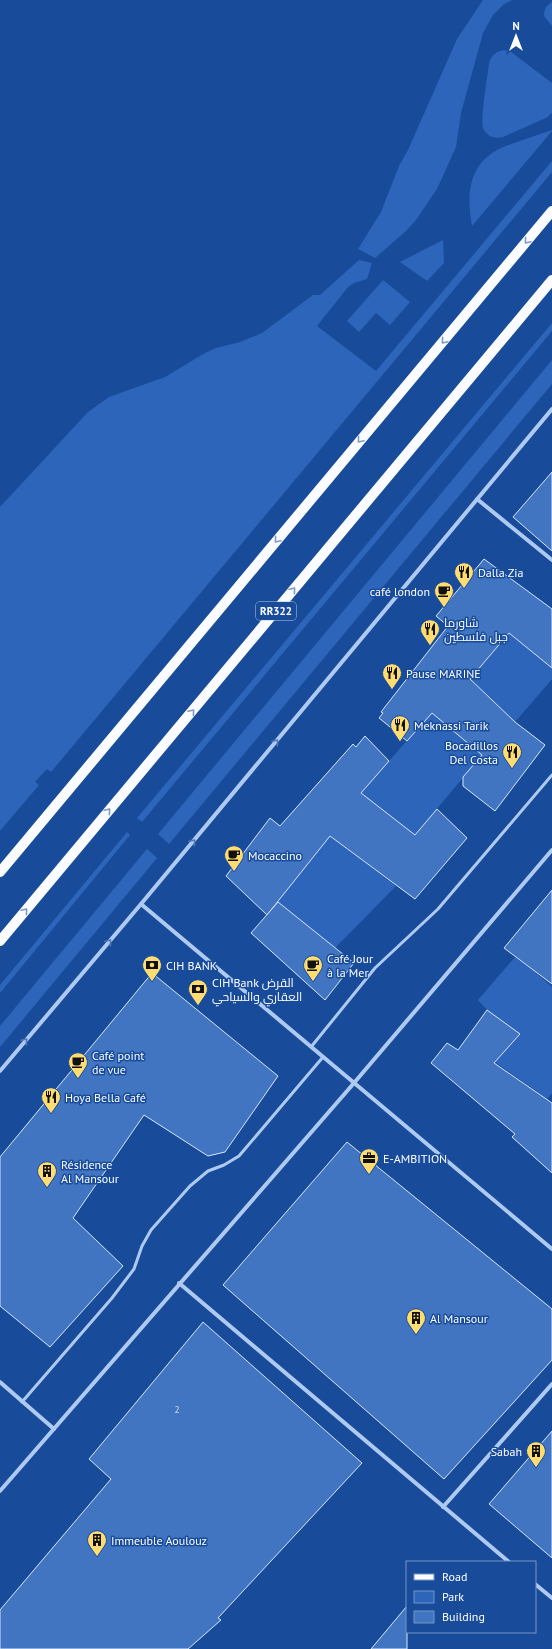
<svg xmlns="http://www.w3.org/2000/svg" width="552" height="1649" viewBox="0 0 552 1649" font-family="'PT Sans',Cairo,sans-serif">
	<rect width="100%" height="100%" fill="#184c9b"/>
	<g fill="#2c65b9">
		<path d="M483 0H512L503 5 493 15 483 33 461 113 456 147 437 189 416 220 406 231 375 258 358 249 381 212 399 166 408 150 457 39Z"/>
		<path d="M552 2V26L544 16C544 9 546 6 552 2Z"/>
		<path d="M504 50 511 52 552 83V113L546 118 503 137C495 139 487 137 483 128 480 120 488 74 489 63 492 54 496 52 504 50Z"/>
		<path d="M552 130V131L472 226C467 197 467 167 497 150 502 147 509 145 514 143 527 139 539 134 552 130Z"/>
		<path d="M552 161V172L51 772 47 769 35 782 39 785 0 831V507L88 412 109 397 165 377 205 353 216 348 240 342 262 333 313 295H320L359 260 372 263 367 279 354 283 348 287 317 326 376 371Z"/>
		<path d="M443 240 444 263 427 281 400 262Z"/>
		<path d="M383 280 410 302 390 325 376 313 359 332 347 321Z"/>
		<path d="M552 323V331L142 822 137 818Z"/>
		<path d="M552 360V384L169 844 158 834Z"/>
		<path d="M509 633 552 668V679L515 722 470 679Z"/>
		<path d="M432 712 482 755 415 835 361 793Z"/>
		<path d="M127 832 130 835 0 993V985Z"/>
		<path d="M330 836 396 886 335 948 277 902Z"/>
		<path d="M147 849 157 858 0 1047V1026Z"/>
		<path d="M515 957 533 970 552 987V1093L547 1099 495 1062 519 1034 487 1010 478 1000Z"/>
	</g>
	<g fill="#4175c2" stroke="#d7e6fc">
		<path d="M552 472V551L513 517Z"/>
		<path d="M484 559 552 609V668L509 633 470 679 515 722 545 745 495 811 463 786V777L482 755 432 713 407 741 379 718 383 713 381 712 448 626 436 616Z"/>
		<path d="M365 736 389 761 361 793 415 835 437 809 467 838 415 899 330 836 267 915 226 876 270 818 280 826 353 744 356 747Z"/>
		<path d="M552 890V984L504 948Z"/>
		<path d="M278 902 354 963 325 1000 251 933Z"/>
		<path d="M152 973 278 1076 225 1152 208 1156 144 1115 73 1218 123 1266 50 1347 0 1306V1157Z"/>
		<path d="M487 1010 520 1034 494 1063 552 1103V1173L512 1137 515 1134 431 1063 447 1043 458 1050Z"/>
		<path d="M347 1142 552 1309V1360L444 1479 223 1285Z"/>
		<path d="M203 1322 362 1463 218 1618 221 1620 188 1649H0V1610L111 1479 89 1459Z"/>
		<path d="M552 1431V1558L489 1504Z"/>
		<path d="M407 1606V1649H371Z"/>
	</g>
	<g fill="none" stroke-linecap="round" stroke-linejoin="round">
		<g stroke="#afcaf2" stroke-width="3">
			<path d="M311 1047 375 968 438 909 552 775"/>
			<path d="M22 1402 112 1298 134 1269 142 1246 151 1230 190 1186 208 1171 224 1165 239 1156 323 1057"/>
		</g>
		<g stroke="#afcaf2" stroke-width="4">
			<path d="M477 499 552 560"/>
			<path d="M141 904 552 1249"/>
			<path d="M0 1071 141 904 552 409"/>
			<path d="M179 1283 509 1562"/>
			<path d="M0 1382 54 1429"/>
			<path d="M0 1491 354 1083 552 850"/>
			<path d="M443 1507 552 1384"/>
			<path d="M535 1584 552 1598"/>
		</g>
		<g stroke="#fafcff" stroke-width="10">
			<path d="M0 872 552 211"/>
			<path d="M0 941 552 280"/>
		</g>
	</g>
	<defs><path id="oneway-chevron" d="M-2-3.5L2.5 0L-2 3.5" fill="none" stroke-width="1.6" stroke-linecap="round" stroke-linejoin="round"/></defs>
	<g stroke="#7e9bc8">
		<use href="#oneway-chevron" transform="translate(527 241) rotate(130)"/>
		<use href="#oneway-chevron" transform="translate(444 341) rotate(130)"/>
		<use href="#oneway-chevron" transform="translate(360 440) rotate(130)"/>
		<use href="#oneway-chevron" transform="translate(277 540) rotate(130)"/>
		<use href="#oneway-chevron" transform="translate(293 590) rotate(-50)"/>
		<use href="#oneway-chevron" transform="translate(192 712) rotate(-50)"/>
		<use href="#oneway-chevron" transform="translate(108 811) rotate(-50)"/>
		<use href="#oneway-chevron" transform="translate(25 911) rotate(-50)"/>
	</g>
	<g stroke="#4d78b9">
		<use href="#oneway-chevron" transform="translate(276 742) rotate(-50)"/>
		<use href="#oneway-chevron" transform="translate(193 842) rotate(-50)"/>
		<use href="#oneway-chevron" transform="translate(109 942) rotate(-50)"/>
		<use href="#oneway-chevron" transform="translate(25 1041) rotate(-50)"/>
	</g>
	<defs>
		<g id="restaurant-pin" transform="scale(1)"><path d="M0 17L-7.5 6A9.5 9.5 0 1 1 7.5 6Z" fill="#ffdc70" stroke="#184c9b"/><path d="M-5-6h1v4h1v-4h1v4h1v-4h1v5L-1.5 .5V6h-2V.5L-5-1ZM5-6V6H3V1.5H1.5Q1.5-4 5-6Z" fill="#111"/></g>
		<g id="cafe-pin" transform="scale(1)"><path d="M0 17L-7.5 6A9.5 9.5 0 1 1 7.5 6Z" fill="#ffdc70" stroke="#184c9b"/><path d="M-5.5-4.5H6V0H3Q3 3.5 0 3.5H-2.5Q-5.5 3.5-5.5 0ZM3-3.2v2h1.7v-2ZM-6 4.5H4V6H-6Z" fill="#111"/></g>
		<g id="bank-pin" transform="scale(1)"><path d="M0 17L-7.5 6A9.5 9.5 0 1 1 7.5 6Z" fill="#ffdc70" stroke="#184c9b"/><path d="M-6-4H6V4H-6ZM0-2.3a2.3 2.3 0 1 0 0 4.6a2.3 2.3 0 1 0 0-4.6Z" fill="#111"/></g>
		<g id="office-pin" transform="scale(1)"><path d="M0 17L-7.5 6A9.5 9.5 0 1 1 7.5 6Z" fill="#ffdc70" stroke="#184c9b"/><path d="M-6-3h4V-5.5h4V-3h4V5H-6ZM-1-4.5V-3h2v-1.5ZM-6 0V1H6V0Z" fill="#111"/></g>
		<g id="building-pin" transform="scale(1)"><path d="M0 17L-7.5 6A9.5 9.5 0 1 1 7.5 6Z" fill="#ffdc70" stroke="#184c9b"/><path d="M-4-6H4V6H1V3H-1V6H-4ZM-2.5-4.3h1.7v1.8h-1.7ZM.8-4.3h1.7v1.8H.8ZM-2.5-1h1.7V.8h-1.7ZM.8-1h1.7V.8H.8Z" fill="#111"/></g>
	</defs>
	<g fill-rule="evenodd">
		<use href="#restaurant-pin" x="464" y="572"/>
		<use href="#cafe-pin" x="444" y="591"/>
		<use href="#restaurant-pin" x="430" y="629"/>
		<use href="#restaurant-pin" x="392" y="673"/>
		<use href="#restaurant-pin" x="400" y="725"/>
		<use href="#restaurant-pin" x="512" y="752"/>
		<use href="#cafe-pin" x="234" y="855"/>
		<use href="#bank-pin" x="152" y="965"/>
		<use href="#cafe-pin" x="313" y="965"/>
		<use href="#bank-pin" x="198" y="989"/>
		<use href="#cafe-pin" x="78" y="1062"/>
		<use href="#restaurant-pin" x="51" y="1097"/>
		<use href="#office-pin" x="369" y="1158"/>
		<use href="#building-pin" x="47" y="1171"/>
		<use href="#building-pin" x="416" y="1318"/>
		<use href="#building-pin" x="536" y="1451"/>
		<use href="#building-pin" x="97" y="1540"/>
	</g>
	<g text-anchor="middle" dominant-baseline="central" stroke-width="3" stroke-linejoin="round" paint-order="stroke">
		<g font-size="10" fill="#d0dcf0">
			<text x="177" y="1409">2</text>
		</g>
		<rect fill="#184c9b" stroke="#bac9e1" stroke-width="1" x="256" y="602" width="40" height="18" rx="3"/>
		<g font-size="11" font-weight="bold" fill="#fff">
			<text x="276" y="611">RR322</text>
		</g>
		<g font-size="12" fill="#fff" stroke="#184c9b" text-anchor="start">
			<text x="478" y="572">Dalla Zia</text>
			<text x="430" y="591" text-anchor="end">café london</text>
			<text x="444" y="622">شاورما<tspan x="444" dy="14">جبل فلسطين</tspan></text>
			<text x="406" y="673">Pause MARINE</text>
			<text x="414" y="725">Meknassi Tarik</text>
			<text x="498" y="745" text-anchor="end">Bocadillos<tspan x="498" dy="14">Del Costa</tspan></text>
			<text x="248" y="855">Mocaccino</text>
			<text x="327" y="958">Café Jour<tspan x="327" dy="14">à la Mer</tspan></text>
			<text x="166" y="965">CIH BANK</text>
			<text x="212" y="982">CIH Bank القرض<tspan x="212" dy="14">العقاري والسياحي</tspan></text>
			<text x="92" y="1055">Café point<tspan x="92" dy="14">de vue</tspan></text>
			<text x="65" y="1097">Hoya Bella Café</text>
			<text x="383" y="1158">E-AMBITION</text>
			<text x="61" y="1164">Résidence<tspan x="61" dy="14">Al Mansour</tspan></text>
			<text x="430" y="1318">Al Mansour</text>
			<text x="522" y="1451" text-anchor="end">Sabah</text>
			<text x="111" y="1540">Immeuble Aoulouz</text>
		</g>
	</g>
	<rect x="406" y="1561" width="130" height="72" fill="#184c9b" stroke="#7494c3"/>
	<rect x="414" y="1574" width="20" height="6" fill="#fafcff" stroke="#7494c3"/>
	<text x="442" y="1581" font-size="12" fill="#ffffff">Road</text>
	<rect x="414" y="1591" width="20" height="12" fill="#2c65b9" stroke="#7494c3"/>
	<text x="442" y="1601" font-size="12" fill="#ffffff">Park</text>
	<rect x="414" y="1611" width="20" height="12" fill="#4175c2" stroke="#7494c3"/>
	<text x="442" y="1621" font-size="12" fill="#ffffff">Building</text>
	<g transform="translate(516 36)" stroke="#184c9b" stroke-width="3" paint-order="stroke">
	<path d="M0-3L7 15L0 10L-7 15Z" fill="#ffffff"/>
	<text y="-6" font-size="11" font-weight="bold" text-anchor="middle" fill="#ffffff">N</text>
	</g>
</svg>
